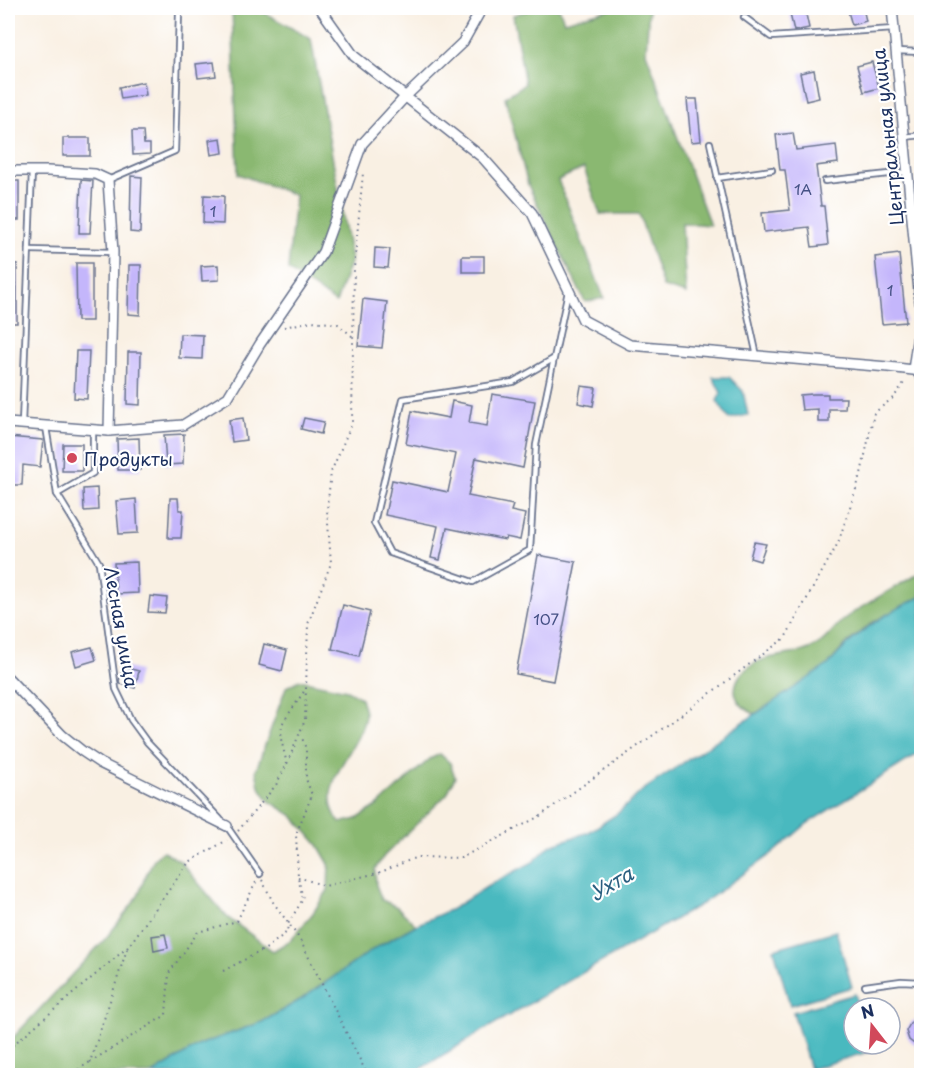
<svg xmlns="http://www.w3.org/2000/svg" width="929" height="1083" viewBox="0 0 929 1083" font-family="'Playpen Sans',sans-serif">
	<rect width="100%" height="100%" fill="#fff"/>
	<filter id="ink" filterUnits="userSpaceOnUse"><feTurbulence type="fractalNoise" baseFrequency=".0167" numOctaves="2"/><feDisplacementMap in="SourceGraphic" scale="12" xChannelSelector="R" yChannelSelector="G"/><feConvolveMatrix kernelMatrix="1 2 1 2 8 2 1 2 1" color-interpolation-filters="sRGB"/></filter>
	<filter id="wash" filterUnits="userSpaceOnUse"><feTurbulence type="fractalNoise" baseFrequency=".008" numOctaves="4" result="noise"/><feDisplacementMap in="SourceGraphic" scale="24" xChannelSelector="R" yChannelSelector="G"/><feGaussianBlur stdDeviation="1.35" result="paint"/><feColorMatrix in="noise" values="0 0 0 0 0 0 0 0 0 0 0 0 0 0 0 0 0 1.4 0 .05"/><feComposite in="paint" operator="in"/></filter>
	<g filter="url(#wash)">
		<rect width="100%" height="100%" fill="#f9f0e3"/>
		<g fill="#8ab871" stroke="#527468" stroke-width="1.5">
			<path d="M232 8H256L311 39 351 260 336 303 288 270 295 195 238 174Z"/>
			<path d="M536 8H559L564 21 614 8H649L646 52 710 225 682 223 686 294 663 287 639 214H600L584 168 558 180 604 298 585 302 528 185 505 97 525 84 513 15Z"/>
			<path d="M921 570V597L904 605 873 622 846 644 828 665 755 714C745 710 736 702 735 691 735 685 738 678 741 674 764 649 792 661 817 645 828 639 834 627 844 619 866 603 895 588 919 573Z"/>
			<path d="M300 680 347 690 361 698C362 704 366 711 365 716 359 753 311 785 340 823L357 819 377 806 430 759 440 754 450 763 455 777 447 794 384 856 375 869 376 885 382 900 397 907 416 925 377 947 300 1000 262 1022 199 1045 151 1075H8V1043L106 938 125 914 138 896 145 877 154 859 163 851 180 861 227 917 273 951 291 940 313 913 328 890 329 864 318 845 293 816 269 801 259 786 256 770 286 687Z"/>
		</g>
		<g fill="#4ab9bf" stroke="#32748e" stroke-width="1.5">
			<path d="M713 377H729L743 391 748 415 729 419 717 401 721 393Z"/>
			<path d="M921 597V752L808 823 774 852 703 903 489 1027 430 1063 412 1075H151L199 1045 262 1022 300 1000 377 947 416 925 452 909 493 883 533 862 551 845 589 832 617 814 643 790 828 665C857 632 881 615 921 597Z"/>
			<path d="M836 931 852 987 790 1005 774 949Z"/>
			<path d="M855 994 859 1008H854V1044H869L871 1051 810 1069 793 1012Z"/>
		</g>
		<g id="blocks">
			<g fill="#c4b6fb">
				<path d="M847 8H863L866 21 852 25Z"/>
				<path d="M805 10 809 28 794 31 790 14Z"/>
				<path d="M214 62 216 76 198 78 196 64Z"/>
				<path d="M872 62 879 88 864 92 857 66Z"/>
				<path d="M814 70 819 98 806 101 800 73Z"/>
				<path d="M144 82 146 95 121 99 119 87Z"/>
				<path d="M687 99H697L701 141 691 142Z"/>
				<path d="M132 131H143L144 144H150V154L133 155Z"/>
				<path d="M793 133 796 150 836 145 838 163 816 166 821 206H824L828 245 812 247 809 227 764 232 762 213 790 210 785 170H780L776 135Z"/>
				<rect x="63" y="138" width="27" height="18"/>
				<path d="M221 138 223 153 211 155 209 140Z"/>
				<path d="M131 176 142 177 140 233 130 232Z"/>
				<path d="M81 180 93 181 90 233H79Z"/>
				<rect x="8" y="181" width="11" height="39"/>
				<path d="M204 195 224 196 223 224 203 223Z"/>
				<path d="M375 248 390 249 388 268 374 267Z"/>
				<path d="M899 254 906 322 882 324 875 257Z"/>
				<rect x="462" y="256" width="22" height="16"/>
				<path d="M8 263 17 264V323H8Z"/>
				<path d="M76 263H92V321H77Z"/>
				<path d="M129 265H141L140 315 128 314Z"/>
				<path d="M218 265 219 280 202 281 201 266Z"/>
				<path d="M363 299 387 302 382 348 358 346Z"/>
				<path d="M180 334 203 335 202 359 179 358Z"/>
				<path d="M76 351H89L87 399 74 398Z"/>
				<path d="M128 352H141L140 405 127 404Z"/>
				<path d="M581 386 596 388 593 406 578 403Z"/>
				<path d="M492 394 535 401 523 468 476 458 468 496 513 505 511 511 525 514 520 540 506 537 505 540 447 528 440 560 431 558 438 526 385 515 392 480 448 492 456 454 406 444 412 411 449 418 452 401 472 405 469 423 487 426Z"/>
				<path d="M813 394H828V398H846L845 409H829V422H818V409L802 410 800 395Z"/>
				<path d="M243 418 246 440 232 442 229 420Z"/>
				<path d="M304 418 324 422 321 434 301 429Z"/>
				<path d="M184 434 183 464 166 465 164 435Z"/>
				<path d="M8 437 43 440 40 467 23 465 22 485H8Z"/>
				<path d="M139 438 140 470H118L117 439Z"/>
				<path d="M63 444H82V471H62Z"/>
				<path d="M97 488 98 510 84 511 83 489Z"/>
				<path d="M170 498H178L179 510H183L181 538H168Z"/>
				<path d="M136 499 138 533 119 534 116 501Z"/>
				<path d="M754 542 766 544 760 561 750 558Z"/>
				<path d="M538 555 576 562 553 681 516 674Z"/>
				<path d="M137 562 138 593 116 594 114 563Z"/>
				<path d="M150 596 167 598 165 613 148 612Z"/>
				<path d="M343 605 370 612 359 656 332 649Z"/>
				<path d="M264 644 287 650 282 671 259 665Z"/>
				<path d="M92 647 96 660 76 666 72 652Z"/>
				<path d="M123 667 139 671 135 688 120 684 119 681Z"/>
				<path d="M165 934 168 948 154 951 152 936Z"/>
				<path d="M921 1019V1046L913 1043 909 1040 906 1031 911 1022 916 1020Z"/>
			</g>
		</g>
	</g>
	<g filter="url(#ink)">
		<use href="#blocks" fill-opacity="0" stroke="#69738d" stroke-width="1.5"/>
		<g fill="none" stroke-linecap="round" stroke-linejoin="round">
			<g stroke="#69738d" stroke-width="8">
				<g id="service">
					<path d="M744 17 771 37 894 29"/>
					<path d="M896 51 922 52"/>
					<path d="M904 137 922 135"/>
					<path d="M710 143 757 356"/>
					<path d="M717 178 772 170"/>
					<path d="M108 180 175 151 179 13 183 8"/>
					<path d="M825 181 907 172"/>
					<path d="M911 213 922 211"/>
					<path d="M29 250 113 252"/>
					<path d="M553 359 513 382 403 399 374 523 390 553 473 582 530 550 536 445 568 291"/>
					<path d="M913 370 922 381"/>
					<path d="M22 424 32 171"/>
					<path d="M46 427 57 494 99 563 116 689 131 720 147 742 220 819"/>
					<path d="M57 494 93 473V430"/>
					<path d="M226 825 260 874"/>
					<path d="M865 986 901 981 922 982"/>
				</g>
			</g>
			<g stroke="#69738d" stroke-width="12">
				<g id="minor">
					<path d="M320 8 354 56 483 158 532 213 583 320 630 345 888 367 913 370 921 313 892 8"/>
					<path d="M8 171H48L95 174 108 180 113 252 109 431"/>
					<path d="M8 423 109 431 183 425 228 397 260 344 323 252 362 144 405 97 463 42 482 8"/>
					<path d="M8 678 62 735 82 751 100 763 227 826"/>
				</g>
			</g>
			<g stroke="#69738d" stroke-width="2" stroke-dasharray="1.5 4.5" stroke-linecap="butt">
				<path d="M284 327 312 321 338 324 353 337"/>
				<path d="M287 764 281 739 282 724 305 690"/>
				<path d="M238 831 276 785 287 764 305 720 308 624 331 563 327 510 331 472 352 423 354 268 363 173"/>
				<path d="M298 877 325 886 381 872 417 857 461 858 540 816 666 726 785 638 838 543 861 474 874 413 894 397 906 380"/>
				<path d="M262 880 273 902 299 938 368 1076"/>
				<path d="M223 971 267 948 287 932 288 924 303 899 298 877 296 834 312 795 306 779V749L301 735"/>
				<path d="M8 1049 128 947 189 862 227 840"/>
				<path d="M90 1062 166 1015 169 973 198 932 237 921 257 880"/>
				<path d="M68 1076 90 1062 127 949"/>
			</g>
			<use href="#service" stroke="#fff" stroke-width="4.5"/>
			<use href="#minor" stroke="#fff" stroke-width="9"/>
		</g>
	</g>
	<circle fill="#d1495b" stroke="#fff" stroke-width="2" cx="72" cy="458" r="6"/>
	<g text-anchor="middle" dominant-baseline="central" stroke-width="4.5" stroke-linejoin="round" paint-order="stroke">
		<g font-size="15" fill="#455185">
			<text x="803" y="188">1А</text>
			<text x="213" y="210">1</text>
			<text x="890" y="289">1</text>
			<text x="546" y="618">107</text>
		</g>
		<g font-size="18" fill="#1b2f5e" stroke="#fff">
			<text transform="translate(887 137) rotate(-96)">Центральная улица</text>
			<text transform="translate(122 627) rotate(80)">Лесная улица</text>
		</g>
		<g font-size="18" fill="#1b2f5e" stroke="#fff" text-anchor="start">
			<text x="84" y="458">Продукты</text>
		</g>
		<g font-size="20" font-style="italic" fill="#2b5f80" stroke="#fff">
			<text transform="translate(611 883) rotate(-30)">Ухта</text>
		</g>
	</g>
	<rect width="929" height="1083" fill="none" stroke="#fff" stroke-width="30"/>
	<g transform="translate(872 1026) rotate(343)"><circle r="28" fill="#ffffff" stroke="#a4acbf" stroke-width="1.5"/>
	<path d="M0-4.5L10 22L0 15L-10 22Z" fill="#d1495b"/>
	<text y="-9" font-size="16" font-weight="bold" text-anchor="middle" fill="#1b2f5e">N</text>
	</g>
</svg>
